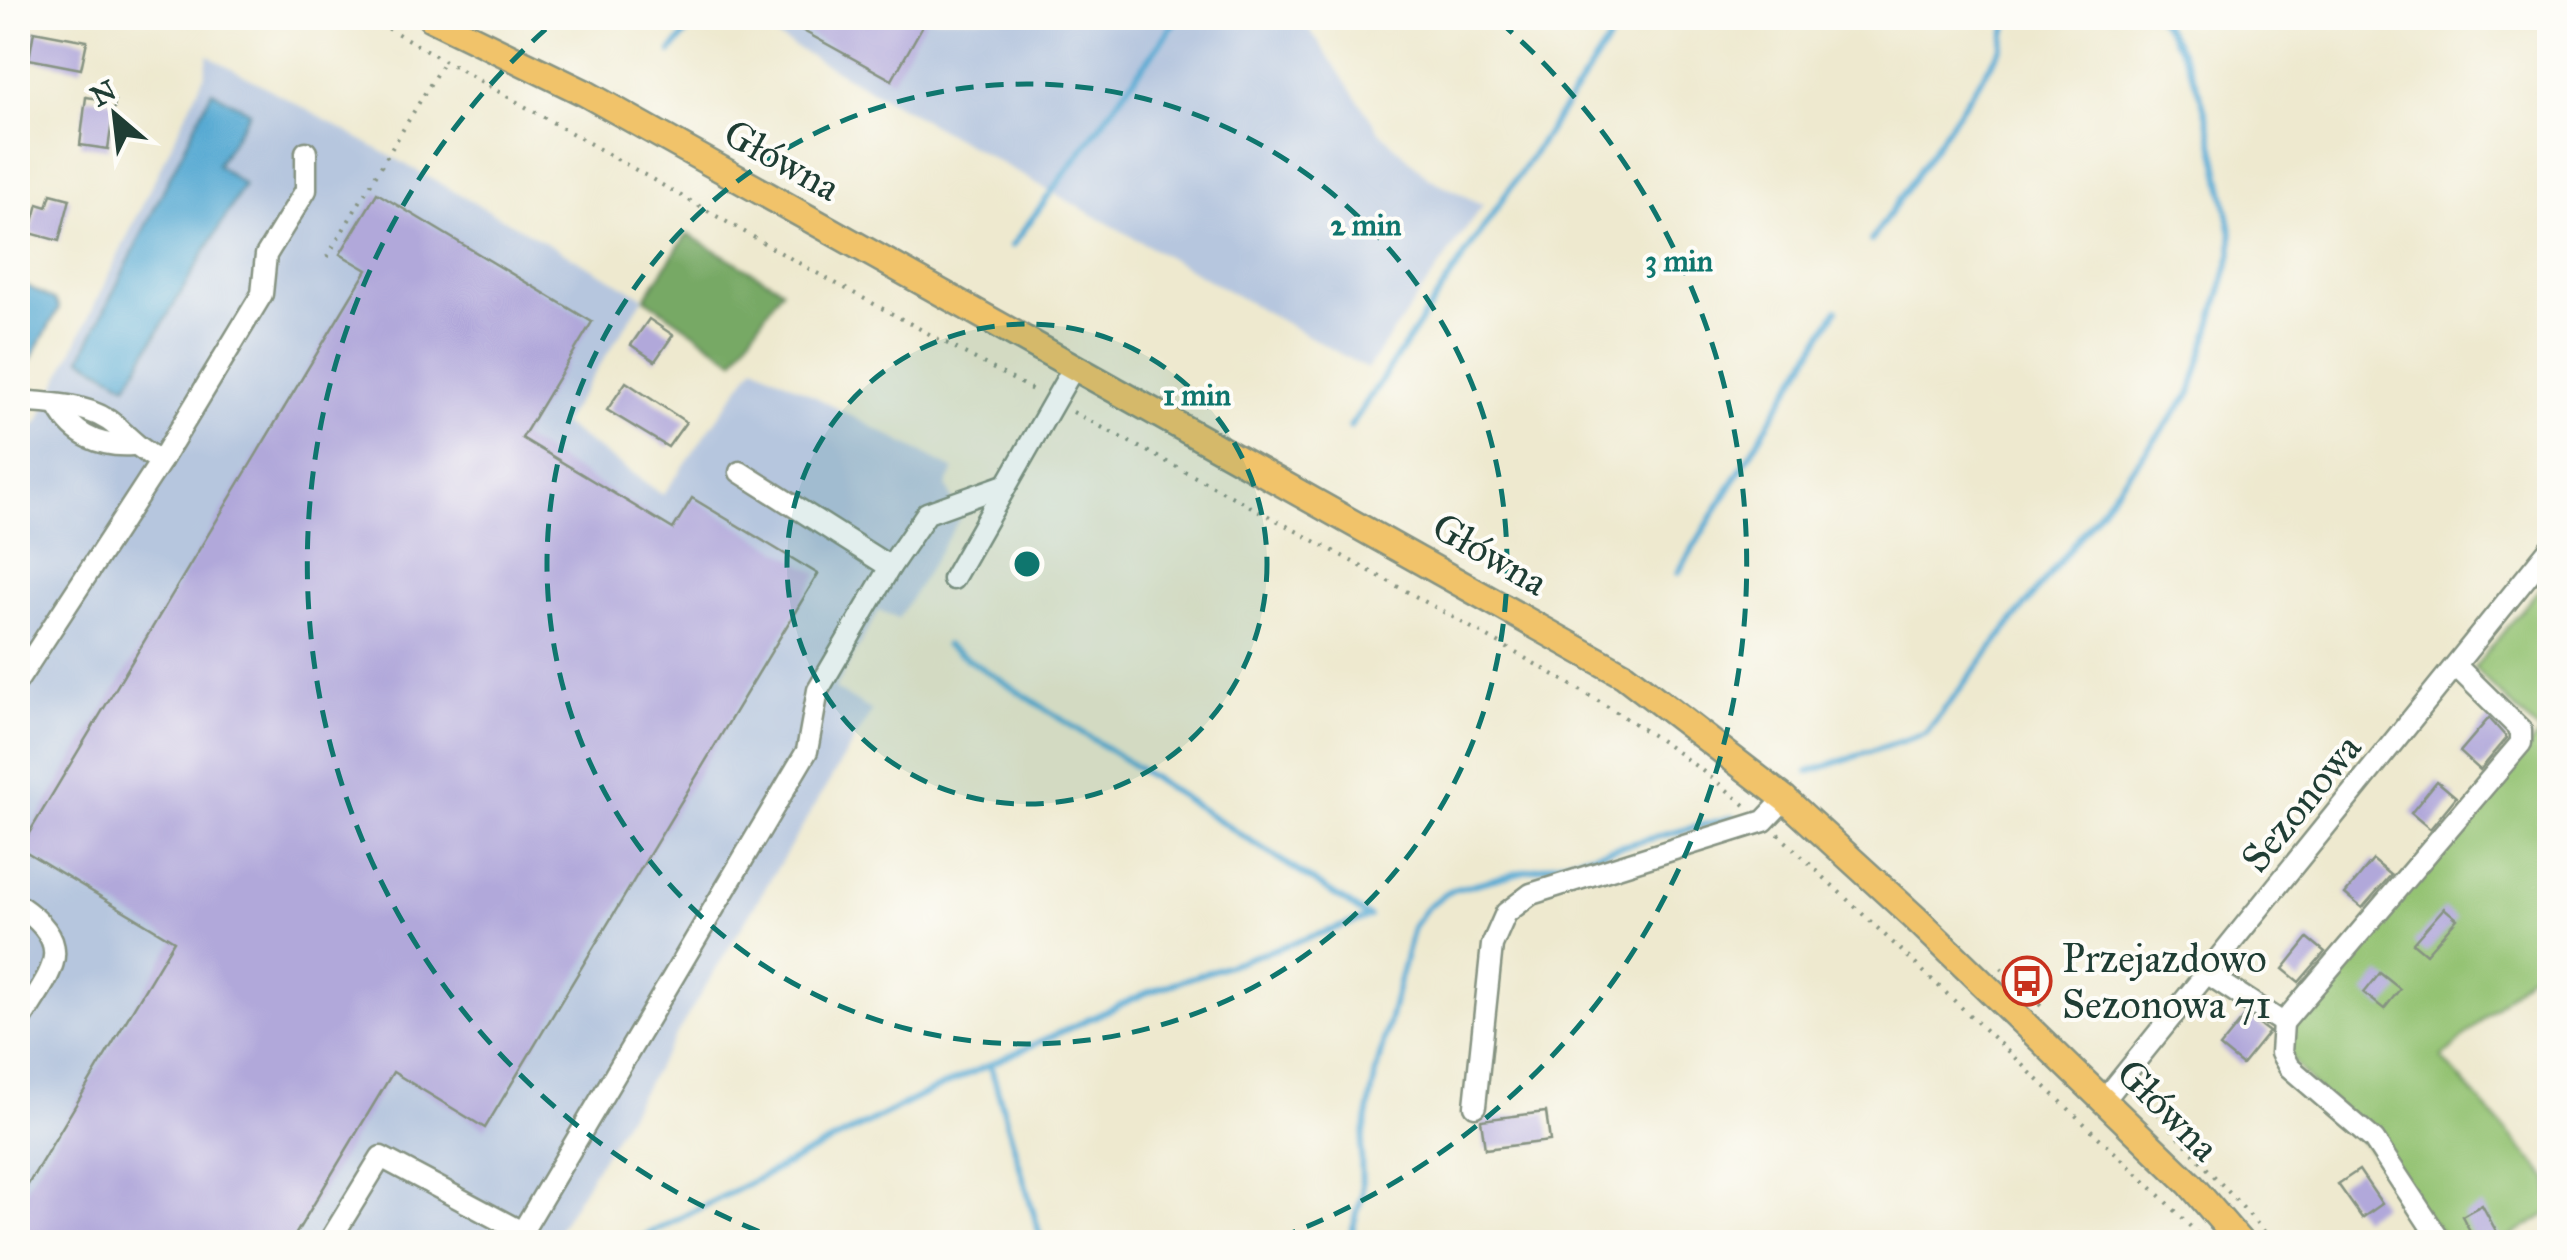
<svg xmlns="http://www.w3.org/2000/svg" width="2567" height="1260" viewBox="0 0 2567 1260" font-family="'IM FELL Great Primer',serif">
	<rect width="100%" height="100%" fill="#fdfcf7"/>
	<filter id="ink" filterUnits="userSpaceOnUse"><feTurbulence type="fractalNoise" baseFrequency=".01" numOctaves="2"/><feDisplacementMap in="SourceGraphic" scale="20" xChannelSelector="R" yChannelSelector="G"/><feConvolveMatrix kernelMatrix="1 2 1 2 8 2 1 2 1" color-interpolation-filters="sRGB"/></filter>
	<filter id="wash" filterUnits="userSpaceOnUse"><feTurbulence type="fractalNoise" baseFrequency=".0048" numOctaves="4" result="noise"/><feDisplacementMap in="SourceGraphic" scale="40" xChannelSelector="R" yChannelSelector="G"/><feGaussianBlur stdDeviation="2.25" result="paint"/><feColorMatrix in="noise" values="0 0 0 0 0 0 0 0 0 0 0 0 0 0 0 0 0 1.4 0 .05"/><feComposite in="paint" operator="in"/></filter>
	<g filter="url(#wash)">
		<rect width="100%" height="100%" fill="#eee9cf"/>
		<g fill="#b6c6de">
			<path d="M743 18H1302L1380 132 1429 178 1483 205 1367 369Z"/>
			<path d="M208 55 644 297 562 424 663 495 755 365 954 470 946 486 960 518 898 619 879 610 835 689 872 711 551 1242H18V467L30 428 38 423 205 74Z"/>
		</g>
		<path fill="#94c373" stroke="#5a8054" stroke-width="2.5" d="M2549 577V956L2442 1058 2549 1180V1213L2501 1242H2449L2287 1054 2291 1026 2540 733 2474 668Z"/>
		<path fill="#77a965" stroke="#4b734c" stroke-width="2.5" d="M687 234 782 289 734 360 645 298Z"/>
		<g fill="#58aad3" stroke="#3c7484" stroke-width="2.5">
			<path d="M212 91 250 112 217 165 244 185 127 385 81 358Z"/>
			<path d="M22 283 55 301 59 308 30 361 19 356 18 286Z"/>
		</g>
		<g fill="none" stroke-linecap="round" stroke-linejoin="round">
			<g stroke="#58aad3" stroke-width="6">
				<path d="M671 52 698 18"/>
				<path d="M1871 241 2002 48 2009 18"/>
				<path d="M1012 246 1178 18"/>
				<path d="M1350 427 1624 18"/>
				<path d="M1678 573 1837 310"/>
				<path d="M1808 772 1926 733 2191 393 2232 254V234C2216 162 2208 75 2158 18"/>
				<path d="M990 1064 1042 1242"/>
				<path d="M633 1242 921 1096 1146 993 1369 917 946 645"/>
				<path d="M1349 1242 1362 1195 1361 1149 1376 1072 1413 927 1429 905 1452 890 1734 817"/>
			</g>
		</g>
		<g id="blocks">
			<g fill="#b1a8da">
				<path d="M780 18H927L892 80Z"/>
				<path d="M34 31 87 41 81 69 29 59Z"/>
				<path d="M86 97 115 101 108 149 80 145Z"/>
				<path d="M377 193 592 322 522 438 673 529 692 498 818 574 485 1128 393 1072 291 1242H18V1201L174 941 20 848 367 270 340 254Z"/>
				<path d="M51 194 70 199 59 241 30 233 38 204 47 207Z"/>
				<path d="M649 319 673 335 655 361 631 345Z"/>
				<path d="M626 382 686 422 668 447 607 410Z"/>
				<path d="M2489 718 2507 738 2480 770 2460 752Z"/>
				<path d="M2437 781 2456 797 2430 829 2411 813Z"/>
				<path d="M2373 860 2391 875 2362 908 2345 894Z"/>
				<path d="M2444 908 2457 919 2426 954 2413 943Z"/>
				<path d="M2308 938 2325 952 2299 982 2283 969Z"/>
				<path d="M2380 973 2400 989 2384 1009 2364 993Z"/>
				<path d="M2246 1015 2269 1032 2242 1065 2220 1047Z"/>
				<path d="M1546 1112 1550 1141 1485 1149 1481 1120Z"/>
				<path d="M2359 1170 2382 1204 2362 1218 2338 1184Z"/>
				<path d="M2482 1205 2502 1242H2476L2462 1216Z"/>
			</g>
		</g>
	</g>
	<g filter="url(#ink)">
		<use href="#blocks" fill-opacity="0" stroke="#869382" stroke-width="2.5"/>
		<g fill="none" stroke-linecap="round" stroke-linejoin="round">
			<g stroke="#869382" stroke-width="25">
				<g id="minor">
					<path d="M18 401C50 404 91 403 117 427 132 441 142 451 161 461"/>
					<path d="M59 408C74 436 101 447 132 445"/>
					<path d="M890 567 927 513 1005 485"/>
					<path d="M953 579 1075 365"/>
					<path d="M18 680 161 461 262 294 266 255 306 190V152"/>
					<path d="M18 905C81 948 49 972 18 1025"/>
					<path d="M2208 974 2283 1023 2521 743V730L2456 666"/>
					<path d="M2283 1023 2281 1053 2289 1067 2374 1140 2441 1242"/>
					<path d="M2105 1099 2550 548"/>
					<path d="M1475 1106 1492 945 1506 913 1531 894 1764 821 1785 799"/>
					<path d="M329 1242 381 1157 522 1232 807 751 818 690 890 567 740 472"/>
				</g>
			</g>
			<g stroke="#869382" stroke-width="30">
				<path id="major" d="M431 18 585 93 1624 675 1785 799 1914 917 2190 1184 2240 1242"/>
			</g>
			<g stroke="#869382" stroke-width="4" stroke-dasharray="2.5 8" stroke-linecap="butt">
				<path d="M370 18 804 266 1038 393"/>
				<path d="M327 257 444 61"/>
				<path d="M1073 412C1209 484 1345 556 1479 632 1572 685 1663 735 1745 805"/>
				<path d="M1778 834 2165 1200 2205 1242"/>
				<path d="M2001 968 2041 1006"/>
				<path d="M2136 1090 2274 1242"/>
			</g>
			<use href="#minor" stroke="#fff" stroke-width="20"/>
			<use href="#major" stroke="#f1c36a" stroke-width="25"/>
		</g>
	</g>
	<circle cx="1027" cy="564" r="240" fill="#0f766e" fill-opacity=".12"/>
	<g fill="none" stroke="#0f766e" stroke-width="5" stroke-dasharray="18 12">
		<circle cx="1027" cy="564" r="240"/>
		<circle cx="1027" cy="564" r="480"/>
		<path d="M787 1242A719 719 0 0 1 555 21M1499 21A719 719 0 0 1 1267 1242"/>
	</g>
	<defs>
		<g id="bus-ring" transform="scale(2.5)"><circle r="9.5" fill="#fdfcf7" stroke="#c8321e" stroke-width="1.5"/><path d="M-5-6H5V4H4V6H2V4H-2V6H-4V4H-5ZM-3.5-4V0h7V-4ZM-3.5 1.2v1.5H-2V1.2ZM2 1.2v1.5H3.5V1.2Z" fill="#c8321e"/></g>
	</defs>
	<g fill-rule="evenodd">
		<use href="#bus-ring" x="2027" y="981"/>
	</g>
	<g text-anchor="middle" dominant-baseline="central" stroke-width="8" stroke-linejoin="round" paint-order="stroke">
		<g font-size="40" fill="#1f3d34" stroke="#fdfcf7">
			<text transform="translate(782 160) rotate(29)">Główna</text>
			<text transform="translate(1490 554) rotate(30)">Główna</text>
			<text transform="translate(2301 803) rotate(-51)">Sezonowa</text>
			<text transform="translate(2168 1110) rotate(45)">Główna</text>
		</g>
		<g font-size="40" fill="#1f3d34" stroke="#fdfcf7" text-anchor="start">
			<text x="2062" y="958">Przejazdowo<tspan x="2062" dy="46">Sezonowa 71</tspan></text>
		</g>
	</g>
	<circle cx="1027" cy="564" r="15" fill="#0f766e" stroke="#fdfcf7" stroke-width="5"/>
	<g font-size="30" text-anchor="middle" font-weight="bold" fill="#0f766e" stroke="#fdfcf7" stroke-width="8" stroke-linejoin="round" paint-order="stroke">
		<text x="1366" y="235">2 min</text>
		<text x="1679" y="271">3 min</text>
		<text x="1197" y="405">1 min</text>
	</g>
	<rect width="2567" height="1260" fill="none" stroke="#fdfcf7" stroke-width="60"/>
	<g transform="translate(115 115) rotate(332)" stroke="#fdfcf7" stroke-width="8" paint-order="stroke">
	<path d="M0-8L18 38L0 25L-18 38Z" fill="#1f3d34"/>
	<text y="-15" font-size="28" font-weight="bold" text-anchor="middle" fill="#1f3d34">N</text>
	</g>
</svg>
